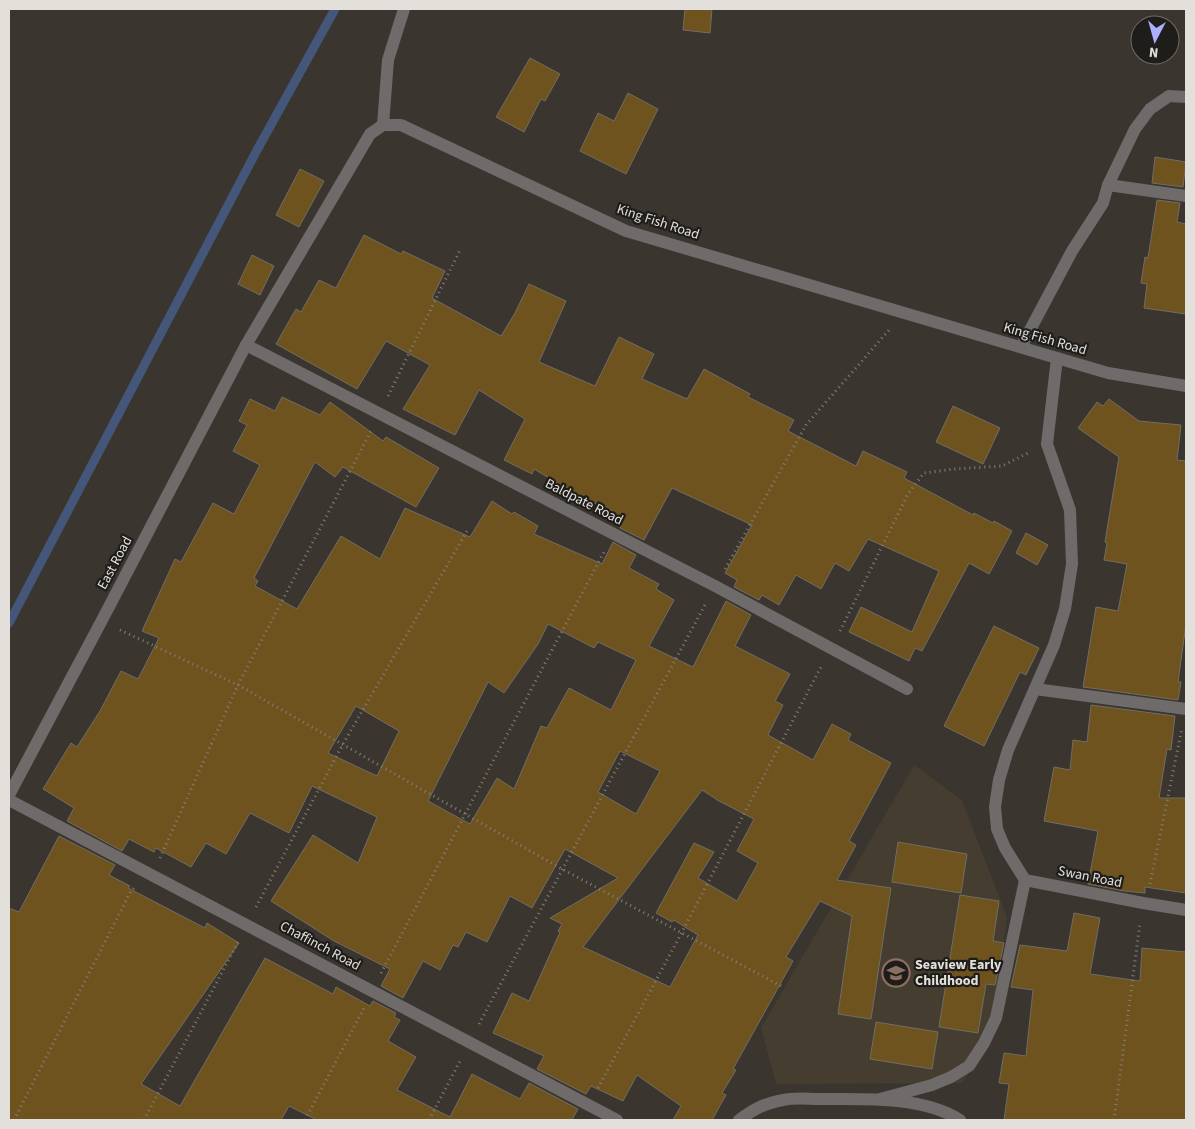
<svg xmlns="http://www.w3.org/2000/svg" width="1195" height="1129" viewBox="0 0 1195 1129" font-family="'Source Sans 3',sans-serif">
	<rect width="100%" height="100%" fill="#3a352f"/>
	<path fill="#443d30" d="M914 765 962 800 1007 917 989 1044 962 1083 776 1084 761 1028Z"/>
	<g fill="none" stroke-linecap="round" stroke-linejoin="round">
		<path stroke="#44577a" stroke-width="9" d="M9 623 257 150 335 9"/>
	</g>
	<g fill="#6e531e" stroke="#716d65" fill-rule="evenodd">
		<path d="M685 9H712L710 33 683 30Z"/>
		<path d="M530 58 560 74 545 101 541 99 524 132 496 117Z"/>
		<path d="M628 93 658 109 626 174 580 151 598 113 614 121Z"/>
		<path d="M1155 157 1186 162 1183 187 1152 183Z"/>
		<path d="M300 169 324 181 299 227 276 215Z"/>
		<path d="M1157 200 1180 203 1177 222 1186 224V314L1144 308 1147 284 1141 283 1145 257 1148 258Z"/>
		<path d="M364 235 401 254 403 251 445 271 432 298 501 336 515 313 529 284 566 301 539 362 595 386 619 337 654 354 642 379 687 399 704 369 750 394 748 397 794 420 788 431 856 466 863 451 907 472 904 478 973 515 974 513 993 523 994 521 1012 531 989 574 969 563 922 651 915 648 909 661 849 632 861 607 912 632 939 571 868 539 849 571 835 563 821 589 796 575 779 605 762 595 759 600 734 587 737 580 725 573 752 525 672 488 644 540 620 528 621 525 618 524 622 517 574 493 534 469 532 474 504 460 525 419 479 390 455 435 403 409 430 365 386 341 357 389 276 344 296 309 301 312 319 280 336 288Z"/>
		<path d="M252 255 274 266 260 295 238 284Z"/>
		<path d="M282 397 320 415 330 402 383 441 386 437 439 468 416 507 343 467 335 477 315 462 254 578 258 581 255 586 297 609 341 536 380 559 405 508 470 537 492 501 512 514 514 512 538 526 534 534 602 564 613 542 636 555 629 568 659 584 656 589 674 600 649 646 693 667 726 601 751 615 735 646 790 674 775 701 783 705 768 735 813 760 832 724 851 734 848 740 891 763 849 841 856 845 837 880 891 888 871 1019 838 1014 852 916 820 901 786 957 793 961 733 1069 736 1070 722 1093 726 1095 712 1120H673L681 1106 637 1075 623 1101 591 1086 586 1094 537 1069 544 1056 493 1033 512 993 529 1001 560 932 558 931 562 924 550 918 618 878 565 849 532 908 510 896 487 942 466 932 458 947 453 945 440 970 423 961 403 998 381 986 390 969 334 941 271 901 313 835 358 863 377 817 312 786 289 833 250 813 226 854 206 843 191 867 156 848 154 852 129 839 122 851 67 821 74 808 43 789 71 743 77 747 100 711 121 671 138 679 159 638 142 631 175 559 181 562 213 503 234 514 260 465 233 451 247 425 239 421 250 399 275 411ZM548 624 594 648 598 642 636 660 611 710 569 688 547 728 541 726 514 789 497 778 470 824 428 801 488 682 504 693 538 644ZM356 706 399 731 377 776 328 753ZM620 751 660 771 636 814 598 792ZM702 790 719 801 754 819 737 851 758 863 737 901 698 878 714 852 694 843 656 913 672 922 674 920 677 922 698 935 670 987 583 947Z"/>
		<path d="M1109 399 1139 421 1181 425 1177 460 1186 461V624L1178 682H1181L1178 700 1083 687 1096 607 1118 611 1127 564 1104 560 1107 543 1105 542 1119 457 1078 428 1097 402 1103 406Z"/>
		<path d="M953 406 1000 428 983 464 936 442Z"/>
		<path d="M1026 533 1048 545 1037 565 1016 553Z"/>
		<path d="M994 626 1039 648 1026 675 1020 672 984 746 944 726Z"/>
		<path d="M1091 705 1175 716 1171 750 1167 749 1159 798H1186V893L1145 887V893L1124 891 1088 884 1098 831 1044 821 1054 767 1070 770 1073 740 1087 742Z"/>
		<path d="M59 836 115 865 109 875 130 886 128 888 205 928 207 923 239 943 141 1084 180 1106 265 958 333 994 336 987 370 1006 373 1001 396 1013 394 1017 400 1020 388 1041 416 1057 397 1090 450 1117 472 1074 520 1099 529 1083 578 1109 572 1120H317L289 1106 281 1120H9V908L19 912Z"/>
		<path d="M898 842 967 854 961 893 892 882Z"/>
		<path d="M960 895 999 901 993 941 1004 943 995 985 986 984 978 1033 939 1027Z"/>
		<path d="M1074 913 1100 918 1090 974 1140 981 1142 948 1186 952V1120H1004L1009 1084 999 1083 1004 1053 1026 1056 1033 990 1011 987 1020 945 1067 951Z"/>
		<path d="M876 1022 938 1032 932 1069 870 1059Z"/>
	</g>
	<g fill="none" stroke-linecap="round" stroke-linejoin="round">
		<g stroke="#837f7a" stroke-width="3" stroke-dasharray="1 4" stroke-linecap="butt">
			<path d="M388 396 461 248"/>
			<path d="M725 569 806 425 889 330"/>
			<path d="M120 630 238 685 562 869 781 986"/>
			<path d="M840 631 908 494 924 473 954 469 1002 466 1028 453"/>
			<path d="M160 858 238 685 371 431"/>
			<path d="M1150 884 1182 728"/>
			<path d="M256 907 343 744 467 531"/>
			<path d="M381 973 605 550"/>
			<path d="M479 1024 706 603"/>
			<path d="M598 1088 681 934 822 665"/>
			<path d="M14 1120 131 891 134 888"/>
			<path d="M144 1120 238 942"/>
			<path d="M305 1120 364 1008"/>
			<path d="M429 1120 460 1061"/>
			<path d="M1114 1120 1140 923"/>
		</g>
		<g stroke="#6f6b6a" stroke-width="12">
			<path d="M383 125 388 60 404 9"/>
			<path d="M1021 347 1072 251 1103 203 1108 185 1135 129 1150 109 1169 96 1186 97"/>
		</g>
		<g stroke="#6f6b6a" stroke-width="12">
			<path d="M1108 185 1186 196"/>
			<path d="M246 345 715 586 907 689"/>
			<path d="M1057 358 1047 444 1070 510 1072 564 1065 609 1054 645 1008 750 999 780 995 807 997 829 1005 848 1025 880 1143 903 1186 910"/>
			<path d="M1035 689 1186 709"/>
			<path d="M9 795 101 622 246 345 370 134 383 125H401L626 231 1108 373 1186 386"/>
			<path d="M9 800 617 1120"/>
			<path d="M880 1099 932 1085 951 1077 969 1066 984 1043 996 1018 1025 880"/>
			<path d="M739 1120C754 1109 765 1103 783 1100 795 1097 809 1099 821 1099 864 1099 923 1096 960 1120"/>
		</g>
	</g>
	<defs>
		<g id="school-ring" transform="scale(1.4375)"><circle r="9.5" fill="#1f1d1a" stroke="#8d6e63" stroke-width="1.5"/><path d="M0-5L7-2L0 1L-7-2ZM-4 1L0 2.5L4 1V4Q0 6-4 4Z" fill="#8d6e63"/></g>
	</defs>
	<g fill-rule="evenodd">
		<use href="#school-ring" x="896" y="973"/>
	</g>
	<g text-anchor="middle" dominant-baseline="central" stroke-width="4.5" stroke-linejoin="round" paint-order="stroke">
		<g font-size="14" fill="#e3e0dc" stroke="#1f1d1a">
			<text transform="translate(658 222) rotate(18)">King Fish Road</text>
			<text transform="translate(1045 339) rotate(16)">King Fish Road</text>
			<text transform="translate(584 502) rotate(27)">Baldpate Road</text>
			<text transform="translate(115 563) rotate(-62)">East Road</text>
			<text transform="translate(1090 877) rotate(11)">Swan Road</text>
			<text transform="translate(320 946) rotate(28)">Chaffinch Road</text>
		</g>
		<g font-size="14" font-weight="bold" fill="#e3e0dc" stroke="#1f1d1a" text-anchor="start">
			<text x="915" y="965">Seaview Early<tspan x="915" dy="16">Childhood</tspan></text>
		</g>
	</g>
	<rect width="1195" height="1129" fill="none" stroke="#e3e0dc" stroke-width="20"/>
	<g transform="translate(1155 40) rotate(186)"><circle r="24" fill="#1f1d1a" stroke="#6d6b68"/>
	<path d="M0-4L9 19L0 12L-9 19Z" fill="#acaffb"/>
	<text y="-8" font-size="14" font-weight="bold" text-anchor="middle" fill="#e3e0dc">N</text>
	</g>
</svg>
